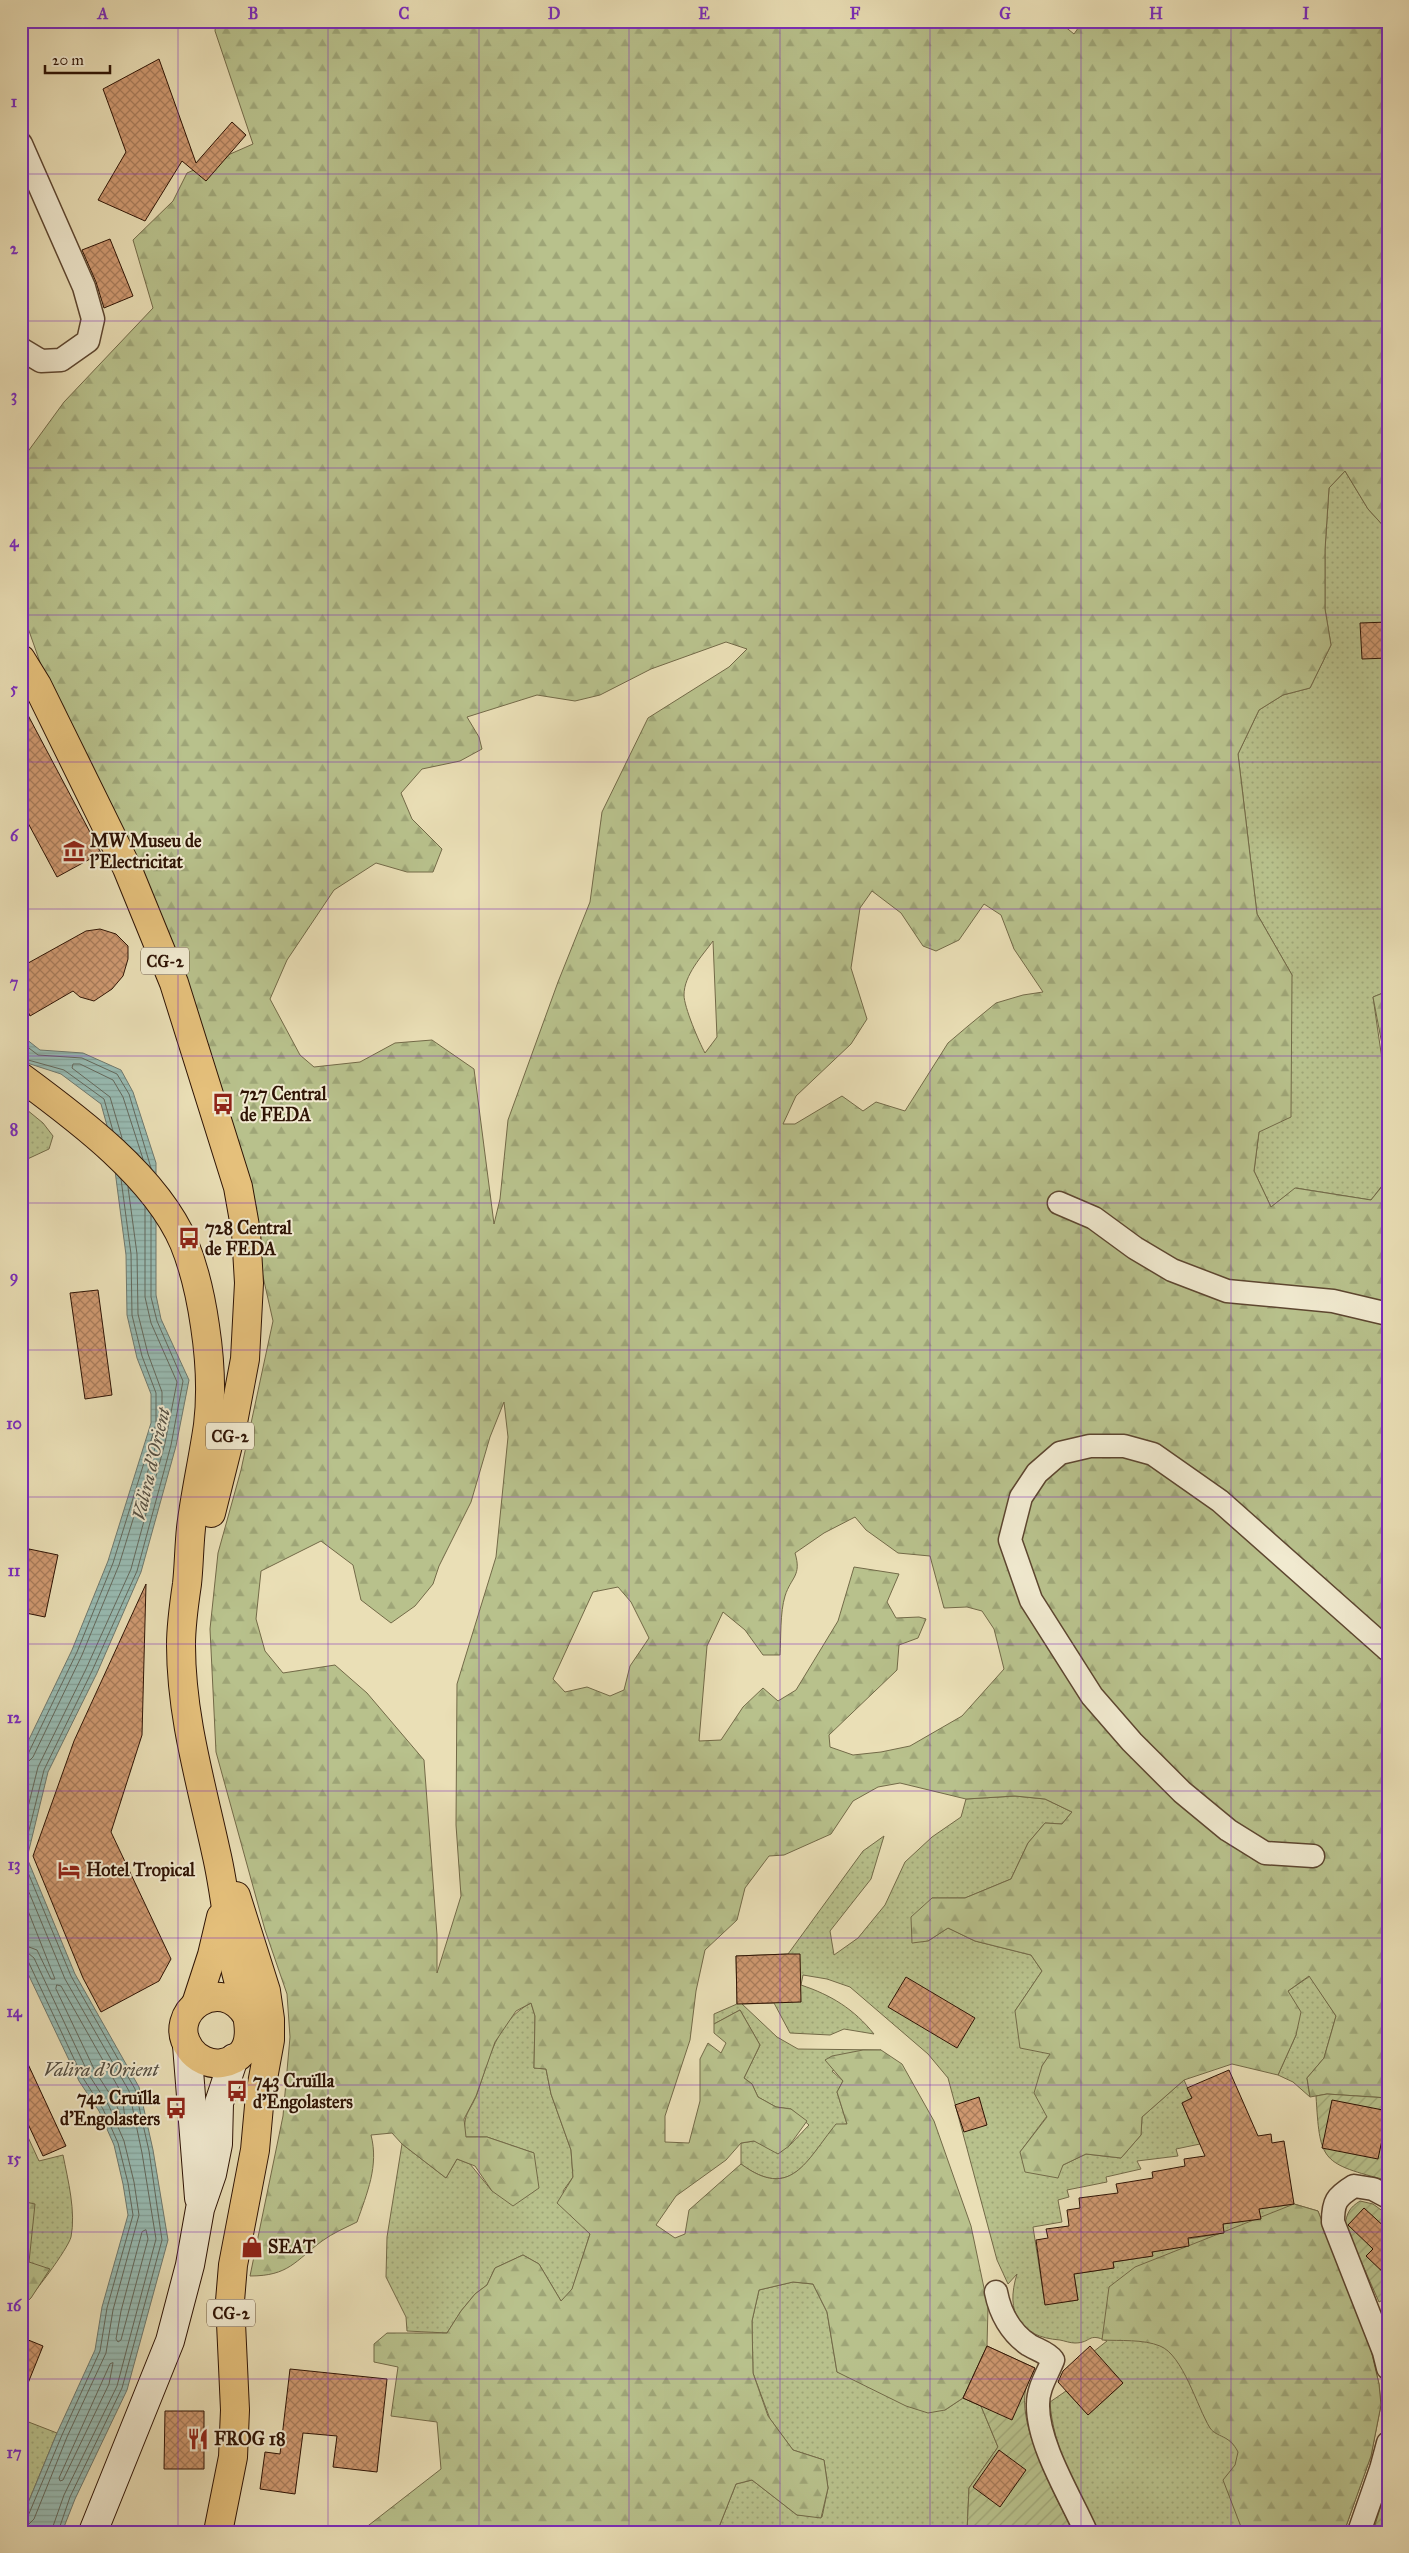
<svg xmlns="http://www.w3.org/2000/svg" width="1409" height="2553" viewBox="0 0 1409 2553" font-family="'IM FELL Great Primer',serif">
	<defs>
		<pattern id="grass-dots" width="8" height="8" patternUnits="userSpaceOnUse" patternTransform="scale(1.25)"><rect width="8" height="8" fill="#b8c18c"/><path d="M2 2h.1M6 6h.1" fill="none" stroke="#9ea577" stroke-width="1.8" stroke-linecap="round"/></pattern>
		<pattern id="forest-firs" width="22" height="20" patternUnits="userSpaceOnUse" patternTransform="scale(1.25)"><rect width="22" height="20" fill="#b8c18c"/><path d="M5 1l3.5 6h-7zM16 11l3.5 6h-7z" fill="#9ea577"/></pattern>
		<pattern id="garden-furrows" width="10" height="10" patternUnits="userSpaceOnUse" patternTransform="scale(1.25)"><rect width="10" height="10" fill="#b8c18c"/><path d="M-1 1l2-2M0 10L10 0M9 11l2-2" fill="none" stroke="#9ea577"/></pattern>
		<pattern id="water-rules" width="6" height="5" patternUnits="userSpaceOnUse" patternTransform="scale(1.25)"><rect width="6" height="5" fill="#98bcb4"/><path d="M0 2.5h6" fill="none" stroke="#83a199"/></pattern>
		<pattern id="building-cross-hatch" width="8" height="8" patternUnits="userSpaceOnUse" patternTransform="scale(1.25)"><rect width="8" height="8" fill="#cf9971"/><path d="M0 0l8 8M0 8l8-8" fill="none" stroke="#a87c5b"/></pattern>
	</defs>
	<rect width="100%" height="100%" fill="#eadfb6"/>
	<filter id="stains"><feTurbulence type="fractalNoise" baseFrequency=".004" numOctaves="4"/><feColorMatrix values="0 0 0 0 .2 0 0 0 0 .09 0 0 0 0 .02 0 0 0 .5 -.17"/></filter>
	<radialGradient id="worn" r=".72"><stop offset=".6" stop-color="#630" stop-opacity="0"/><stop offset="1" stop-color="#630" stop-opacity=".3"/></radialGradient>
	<g fill="url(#grass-dots)" stroke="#736a48">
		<path d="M1345 471 1368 509 1388 531V991L1373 997 1384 1073 1388 1076V1178L1371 1200 1296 1188 1271 1207 1254 1171 1259 1132 1292 975 1257 914 1238 754 1259 710 1283 695 1310 688 1331 645 1325 609V550L1329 488Z"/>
		<path d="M21 1105 43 1123 53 1136 49 1149 21 1162Z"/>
		<path d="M1015 1796 1045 1799 1072 1812 1062 1824 1045 1823 1028 1843 1011 1879 965 1898H932L928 1941 948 1928 975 1941 1031 1955 1042 1971 1015 2011 1051 2054 1042 2066 1047 2116 1020 2152 1063 2165 1086 2154 1121 2158 1141 2135 1142 2117 1184 2080 1192 2098 1182 2103 1200 2144 1176 2149 1178 2156 1137 2161 1141 2169 1106 2177 1107 2182 1067 2190 1069 2197 1058 2200 1062 2222 1033 2227 1045 2304 1078 2300 1074 2274 1114 2268 1113 2262 1152 2256V2252L1188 2246V2239L1224 2233 1223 2224 1260 2219 1259 2209 1294 2204 1318 2211 1371 2350 1379 2384 1381 2405 1371 2456 1344 2532H1096C1077 2490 1053 2448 1050 2402L1066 2391 1088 2415 1123 2383 1093 2352 1107 2341C1087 2332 1092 2343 1075 2343 1070 2343 1065 2341 1060 2340 1019 2337 1005 2312 1017 2274L1008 2284 997 2260 948 2078 928 2054 850 1987 827 1979 803 1975 801 1985C831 1995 854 2009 874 2034L844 2029 830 2035 790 2033 774 2003 742 2004 777 2037 798 2049 881 2050 832 2071 843 2081 837 2092 847 2124 836 2125C806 2161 791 2201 741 2164V2143L754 2141 789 2146 809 2125 791 2109 776 2107 758 2097 752 2084 744 2078 760 2045 740 2010 714 2024V2014L737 2004 736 1956 788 1954 863 1851 884 1836 871 1879 830 1931 834 1955 858 1938 885 1905 905 1862 932 1837 961 1817 966 1799Z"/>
		<path d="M1310 1976 1336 2016 1324 2058 1307 2078 1310 2097 1293 2082 1278 2075 1296 2035 1288 1991Z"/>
		<path d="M531 2003 535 2016 534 2068 546 2069 551 2094 571 2150 573 2177 563 2191 590 2234 572 2290 561 2301 539 2264 523 2255 495 2268 487 2285 475 2294 461 2311 447 2333 407 2331 406 2317 386 2277 387 2237 402 2144 446 2178 457 2159 470 2164 492 2191 534 2153 487 2137H465C463 2112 469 2114 477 2094 489 2060 496 2021 531 2003Z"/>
		<path d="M21 2122 39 2161 63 2155C68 2180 76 2212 71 2237 68 2249 32 2297 21 2307Z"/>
		<path d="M793 2282 813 2284 827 2312 837 2372 945 2410 963 2398 981 2406 998 2447 969 2488 967 2532H808L786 2527 776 2532H717L736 2484 752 2480 797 2515 822 2517 828 2488 824 2460 793 2450 770 2419 753 2373 752 2321 759 2290Z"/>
		<path d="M21 2409 26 2421 57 2433 21 2520Z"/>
	</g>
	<g fill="url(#forest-firs)" stroke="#736a48" fill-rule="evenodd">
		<path d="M216 21H1058L1074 34 1083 21H1388V531L1368 509 1345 471 1329 488 1325 550V609L1331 645 1310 688 1283 695 1259 710 1238 754 1257 914 1292 975 1291 1117 1259 1132 1254 1171 1271 1207 1295 1188 1371 1200 1388 1179V2098L1327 2094 1310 2097 1307 2078 1324 2058 1336 2016 1309 1976 1288 1991 1301 2012 1296 2035 1278 2075 1232 2064 1184 2080 1142 2117 1141 2135 1121 2158 1086 2154 1063 2165 1058 2178 1025 2172 1020 2152 1047 2117 1034 2093 1042 2066 1050 2054 1020 2048 1015 2011 1042 1971 1031 1955 975 1941 948 1928 928 1941 912 1943 911 1917 932 1898H965L1011 1879 1028 1843 1045 1823 1062 1824 1072 1812 1045 1799 1015 1796 966 1799 900 1783 878 1787 853 1801 831 1834 784 1855 769 1856 745 1888 737 1920 705 1950 696 1991 690 2040 665 2116V2142L689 2143 700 2101V2059L708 2043 721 2053 726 2043 714 2033V2024L740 2010 760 2045 744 2078 752 2084 758 2097 776 2107 791 2109 807 2121 789 2146 778 2154 754 2141 741 2143 726 2160 676 2196 656 2225 675 2238 685 2234 689 2210 741 2164C791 2201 806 2161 836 2124H847L837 2092 843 2081 825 2060 832 2056 863 2050H881L902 2064 934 2121 971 2226 988 2307 987 2346 963 2398 945 2410 928 2413 906 2406 837 2372 827 2312 813 2284 793 2282 759 2290 752 2321 753 2373 768 2416 793 2450 824 2460 828 2488 821 2518 797 2515 752 2480 736 2484 717 2532H360L441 2469 437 2422 391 2416 398 2367 374 2362V2344L387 2333H447L461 2311 475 2294 487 2285 495 2268 523 2255 539 2264 561 2301 572 2289 590 2234 557 2203 573 2177 571 2150 551 2094 546 2069 534 2068 535 2016 531 2003 516 2011 495 2042 476 2096 464 2119 466 2137H487L534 2153 539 2188 513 2206 492 2191 475 2166 457 2159 446 2178 402 2144 392 2133 371 2135C379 2166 367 2193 357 2222 345 2228 333 2233 322 2241 295 2261 289 2276 250 2276L283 2116 290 2037 287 1994 265 1930 216 1752 210 1629 218 1553 241 1470 273 1321 233 1143 49 688 21 608V461L64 402 153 308 133 240 173 201 187 173 253 144 215 31ZM726 642 747 649 729 667 648 718 602 812 590 902 558 982 508 1120 500 1199 494 1224 474 1069 432 1040 395 1043 360 1062 314 1067 300 1055 270 999 287 960 334 890 376 863 407 872H433L442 849 412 819 401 793 422 769 460 761 482 749 479 737 467 717 537 695 575 701 600 695 651 669ZM872 891 901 913 923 946 936 951 959 940 984 904 1001 915 1014 949 1043 992 1023 995 996 1003 968 1026 948 1043 905 1111 876 1102 863 1111 842 1096 795 1124H783L796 1096 851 1044 867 1019 851 968 860 908ZM713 941 717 1037 705 1053C699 1042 684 1007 684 995 684 975 702 956 713 941ZM504 1402 508 1437 496 1557 457 1684 456 1825 461 1896 437 1973V1935L424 1760 367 1693 335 1665 283 1673 265 1651 256 1619 261 1571 321 1541 353 1565 361 1600 391 1623 415 1606 433 1584 439 1566 471 1502 490 1437ZM855 1517 866 1530 898 1553 930 1556 944 1608 967 1607 982 1611 994 1629 1004 1669 962 1716 910 1746 881 1752 853 1755 830 1747 829 1735 897 1670 899 1645 918 1638 926 1619 919 1617 896 1618 887 1602 899 1574 854 1567 838 1621 796 1690 778 1701 763 1688 743 1707 721 1740 699 1741 707 1646 723 1612 745 1630 763 1655H780C781 1638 780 1612 785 1596 791 1577 802 1576 795 1553L824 1533ZM618 1587 631 1602 649 1638 630 1666 624 1690 610 1696 587 1687 565 1692 553 1679 593 1592Z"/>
		<path d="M1388 991V1076L1373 997Z"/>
		<path d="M21 2201 35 2204 29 2262 50 2269 31 2298 21 2307Z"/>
		<path d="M1294 2204 1318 2211 1371 2350 1379 2384 1381 2405 1371 2456 1344 2532H1243L1223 2480 1235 2465 1238 2452C1229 2434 1217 2438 1210 2428 1197 2407 1183 2355 1160 2346 1143 2339 1120 2341 1102 2340L1109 2287 1135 2267Z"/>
	</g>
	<g fill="url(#garden-furrows)" stroke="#736a48">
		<path d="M1327 2094 1388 2098V2158L1382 2179C1320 2163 1320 2159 1316 2096Z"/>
		<path d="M1360 2201 1373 2204 1388 2215V2297L1379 2302 1345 2225C1347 2213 1349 2208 1360 2201Z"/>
		<path d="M987 2346 1035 2368C1032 2375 1026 2385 1025 2393 1020 2432 1056 2496 1073 2532H967L969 2488 998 2447 981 2406 963 2398Z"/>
		<path d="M1388 2482V2532H1373Z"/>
	</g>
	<path fill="url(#water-rules)" stroke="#6e786e" d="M21 1035 40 1050 83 1053 121 1070 133 1092 156 1163V1295L161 1319 189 1380 176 1446 141 1572 97 1673 48 1772 27 1858 75 1974 139 2087 153 2150 168 2240 127 2390 75 2499 62 2532H21V2520L57 2433 95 2350 102 2307 128 2215 123 2184 114 2145 99 2111 79 2081 21 1959V1756L72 1650 108 1561 151 1423V1394L137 1358 127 1315 126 1255 111 1140 101 1104 61 1074 21 1061Z"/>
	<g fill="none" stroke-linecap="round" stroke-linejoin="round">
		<g stroke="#63685c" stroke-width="1">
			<path d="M21 1042 38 1055 82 1058 117 1074 129 1094 151 1168"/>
			<path d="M21 1058 64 1070 104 1099 113 1131"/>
			<path d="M122 1138 110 1097 72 1068 73 1064H80L113 1080 123 1097 143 1159"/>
			<path d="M21 1757 28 1754 77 1652 113 1563 156 1424V1393L142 1356 132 1315 131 1254 121 1179"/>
			<path d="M21 1763 28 1762 33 1757 82 1655 119 1565 162 1425V1392L148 1354 138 1314 137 1254 128 1187"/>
			<path d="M21 1835 38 1767 86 1669 131 1569 165 1443 177 1382 151 1323 145 1297V1207"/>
			<path d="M21 1873 65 1979 129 2091 142 2153 156 2239 117 2386 64 2495 51 2532"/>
			<path d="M21 1893 55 1979H51L37 1950 21 1944"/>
			<path d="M21 1952 28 1953 34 1958 89 2075 109 2106 124 2141 134 2182 139 2215 113 2310 106 2353 67 2437 34 2519 29 2524 21 2526"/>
			<path d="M21 1958 28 1961 83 2078 103 2109 118 2143 128 2183 133 2215 107 2308 100 2351 62 2435 28 2516 21 2520"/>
			<path d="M57 1985 61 1986 122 2094 125 2119 122 2118 115 2102 95 2071 56 1989Z"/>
			<path d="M146 2230 148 2239 121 2340 118 2342 116 2339 121 2311 142 2232Z"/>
			<path d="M113 2363 109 2384 63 2480 60 2481 59 2478 110 2364Z"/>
			<path d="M58 2532 70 2497 122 2388 162 2240 149 2151 135 2089 71 1976 22 1858 44 1770 92 1671 137 1571 171 1445 183 1381 157 1321 151 1297V1216"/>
		</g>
	</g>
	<g fill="url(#building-cross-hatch)" stroke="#2e1304">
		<path d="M159 59 196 163 232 122 246 135 206 181 182 161 145 221 98 200 126 152 103 89Z"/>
		<path d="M110 239 133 296 104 308 96 282 82 250Z"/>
		<path d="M1388 622V658L1362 659 1360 623Z"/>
		<path d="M21 702 101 853 57 877 21 810Z"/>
		<path d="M100 929 116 934 128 946V959L123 976 112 989 94 1001 80 997 73 991 30 1016 21 996V967L86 931Z"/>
		<path d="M98 1290 112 1395 85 1399 70 1293Z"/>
		<path d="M29 1549 58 1555 45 1617 21 1612V1587Z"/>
		<path d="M146 1584 142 1735 111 1832 171 1959 159 1981 101 2012 83 1978 33 1856 74 1741Z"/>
		<path d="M788 1954H800L801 2002 737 2004 736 1956Z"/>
		<path d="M906 1977 975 2018 957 2048 888 2007Z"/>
		<path d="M21 2049 66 2146 43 2156 21 2109Z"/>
		<path d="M1229 2070 1258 2136 1271 2134 1272 2143 1284 2141 1294 2204 1259 2209 1261 2219 1223 2224 1224 2233 1188 2238 1189 2246 1152 2252 1153 2256 1113 2262 1114 2268 1074 2274 1078 2300 1045 2305 1036 2240 1048 2238 1046 2229 1069 2226 1067 2210 1080 2208 1079 2198 1118 2193 1116 2184 1153 2178 1152 2172 1185 2166 1184 2159 1205 2156 1182 2103 1192 2098 1187 2088Z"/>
		<path d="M979 2097 987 2125 964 2132 955 2105Z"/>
		<path d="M1332 2100 1388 2111 1378 2159 1322 2148Z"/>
		<path d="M1364 2208 1388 2230V2277L1366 2256 1373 2249 1348 2225Z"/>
		<path d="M21 2337 43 2346 22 2398H21Z"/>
		<path d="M987 2346 1035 2368 1012 2420 963 2398Z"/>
		<path d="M1090 2346 1123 2383 1088 2415 1058 2382 1063 2371Z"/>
		<path d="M290 2369 387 2379 377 2472 333 2467 337 2436 303 2433 295 2494 260 2489 265 2452 280 2454Z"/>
		<path d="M165 2411H204V2469H164Z"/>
		<path d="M999 2450 1026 2470 1000 2507 973 2487Z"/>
	</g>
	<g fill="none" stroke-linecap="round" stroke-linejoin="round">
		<g stroke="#5d4630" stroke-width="25">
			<g id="minor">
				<path d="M21 144 84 287 93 319 88 341 61 360 41 361 21 349"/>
				<path d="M1059 1203 1094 1218 1135 1248 1172 1270 1227 1291 1333 1301 1388 1314"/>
				<path d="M1313 1856 1265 1853 1228 1830 1182 1792 1132 1742 1092 1696 1031 1600 1010 1540 1021 1497 1037 1473 1060 1453 1090 1446H1124L1153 1454 1220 1501 1388 1650"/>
				<path d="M1388 2197 1373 2189 1354 2186C1336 2197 1333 2202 1333 2222L1384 2352 1388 2368"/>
				<path d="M996 2292C1000 2313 1011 2333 1029 2345 1037 2350 1047 2352 1053 2360 1047 2375 1038 2388 1038 2404 1037 2443 1070 2496 1086 2532"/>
				<path d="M1359 2532 1381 2469 1388 2443"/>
			</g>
		</g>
		<g stroke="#2e1304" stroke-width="30">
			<g id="secondary">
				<path d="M187 2045 199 2198"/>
				<path d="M93 2532 170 2341 190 2265 200 2209 212 2174 218 2144 219 2103 234 2058"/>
			</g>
		</g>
		<g stroke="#2e1304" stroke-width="30">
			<g id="trunk">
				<path d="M21 659 37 685 127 868 174 983 238 1187 246 1232 249 1283 245 1359 231 1433 211 1513"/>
				<path d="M21 1077C78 1119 156 1177 184 1243 195 1270 201 1298 205 1326 210 1359 212 1392 208 1425 203 1460 195 1494 191 1528 189 1547 189 1566 187 1584 184 1604 181 1625 181 1645 181 1716 201 1783 216 1852 225 1890 228 1929 235 1967 240 1996 270 2055 222 2063 210 2065 197 2059 190 2049 164 2013 221 1972 247 2016"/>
				<path d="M196 2004 212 1955 221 1917"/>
				<path d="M218 2532 233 2457 235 2410 230 2301 233 2265 255 2150 260 2095 270 2040V2019L266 1991 236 1896"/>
			</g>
		</g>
		<use href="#minor" stroke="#f1ead0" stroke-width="22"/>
		<use href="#secondary" stroke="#f1ead0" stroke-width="28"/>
		<use href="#trunk" stroke="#e5c07b" stroke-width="28"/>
	</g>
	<path fill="none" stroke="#7b2cbf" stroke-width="1" stroke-opacity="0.55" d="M178 21V2532M328 21V2532M479 21V2532M629 21V2532M780 21V2532M930 21V2532M1081 21V2532M1231 21V2532M21 174H1388M21 321H1388M21 468H1388M21 615H1388M21 762H1388M21 909H1388M21 1056H1388M21 1203H1388M21 1350H1388M21 1497H1388M21 1644H1388M21 1791H1388M21 1938H1388M21 2085H1388M21 2232H1388M21 2379H1388"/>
	<defs>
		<g id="museum-bare" transform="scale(1.725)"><path d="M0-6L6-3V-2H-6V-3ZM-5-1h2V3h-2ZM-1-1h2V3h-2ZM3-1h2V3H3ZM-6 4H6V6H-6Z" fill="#8f2418" stroke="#f1ead0" stroke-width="2.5" paint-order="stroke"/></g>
		<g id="bus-bare" transform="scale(1.725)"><path d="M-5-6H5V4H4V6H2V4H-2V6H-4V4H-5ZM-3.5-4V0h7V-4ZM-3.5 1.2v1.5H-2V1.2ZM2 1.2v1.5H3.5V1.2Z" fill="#8f2418" stroke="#f1ead0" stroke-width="2.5" paint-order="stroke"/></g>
		<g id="hotel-bare" transform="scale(1.725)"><path d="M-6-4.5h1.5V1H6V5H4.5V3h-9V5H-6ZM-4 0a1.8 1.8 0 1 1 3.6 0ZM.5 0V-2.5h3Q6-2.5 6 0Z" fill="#8f2418" stroke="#f1ead0" stroke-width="2.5" paint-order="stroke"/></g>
		<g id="shop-bare" transform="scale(1.725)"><path d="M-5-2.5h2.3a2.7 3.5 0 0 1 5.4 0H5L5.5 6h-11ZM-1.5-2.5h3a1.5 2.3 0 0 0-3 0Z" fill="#8f2418" stroke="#f1ead0" stroke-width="2.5" paint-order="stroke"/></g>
		<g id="restaurant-bare" transform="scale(1.725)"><path d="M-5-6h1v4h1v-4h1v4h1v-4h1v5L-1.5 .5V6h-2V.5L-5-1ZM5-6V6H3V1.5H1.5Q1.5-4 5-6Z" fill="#8f2418" stroke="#f1ead0" stroke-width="2.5" paint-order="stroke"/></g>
	</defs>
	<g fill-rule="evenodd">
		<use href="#museum-bare" x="74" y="851"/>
		<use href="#bus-bare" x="223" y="1104"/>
		<use href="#bus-bare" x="189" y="1238"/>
		<use href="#hotel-bare" x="69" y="1870"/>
		<use href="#bus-bare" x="237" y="2091"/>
		<use href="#bus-bare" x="176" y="2108"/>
		<use href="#shop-bare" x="252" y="2247"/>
		<use href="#restaurant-bare" x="198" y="2439"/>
	</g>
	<g text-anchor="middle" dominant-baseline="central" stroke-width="4" stroke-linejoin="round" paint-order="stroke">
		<g fill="#f1ead0" stroke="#685441" stroke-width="1">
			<rect x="141" y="947.5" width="48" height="27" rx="4"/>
			<rect x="206" y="1422.5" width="48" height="27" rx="4"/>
			<rect x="207" y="2299.5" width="48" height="27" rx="4"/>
		</g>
		<g font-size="16" font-weight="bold" fill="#2e1304">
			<text x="165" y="961">CG-2</text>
			<text x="230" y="1436">CG-2</text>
			<text x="231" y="2313">CG-2</text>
		</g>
		<g font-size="18" font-weight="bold" fill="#2e1304" stroke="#f1ead0" text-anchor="start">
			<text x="90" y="841">MW Museu de<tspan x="90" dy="21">l'Electricitat</tspan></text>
			<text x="240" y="1094">727 Central<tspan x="240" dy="21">de FEDA</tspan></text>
			<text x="205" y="1228">728 Central<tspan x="205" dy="21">de FEDA</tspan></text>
			<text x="86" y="1870">Hotel Tropical</text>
			<text x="253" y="2081">743 Cruïlla<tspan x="253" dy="21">d'Engolasters</tspan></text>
			<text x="160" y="2098" text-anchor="end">742 Cruïlla<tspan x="160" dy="21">d'Engolasters</tspan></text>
			<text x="268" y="2247">SEAT</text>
			<text x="214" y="2439">FROG 18</text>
		</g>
		<g font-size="19" font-style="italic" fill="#534e42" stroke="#f1ead0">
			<text transform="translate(151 1464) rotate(-77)">Valira d'Orient</text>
			<text x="101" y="2069">Valira d'Orient</text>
		</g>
	</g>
	<rect width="1409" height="2553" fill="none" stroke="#eadfb6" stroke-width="55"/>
	<path d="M45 65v8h65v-8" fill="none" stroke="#2e1304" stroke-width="2.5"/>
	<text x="52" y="65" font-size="15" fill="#2e1304" stroke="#f1ead0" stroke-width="4" paint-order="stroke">20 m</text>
	<rect x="28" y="28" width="1354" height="2498" fill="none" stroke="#7b2cbf" stroke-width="2"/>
	<g font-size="16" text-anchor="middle" font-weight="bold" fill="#7b2cbf">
		<text x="103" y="19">A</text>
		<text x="253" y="19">B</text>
		<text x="404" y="19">C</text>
		<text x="554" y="19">D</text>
		<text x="704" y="19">E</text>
		<text x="855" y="19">F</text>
		<text x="1005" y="19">G</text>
		<text x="1156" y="19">H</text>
		<text x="1306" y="19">I</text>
		<text x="14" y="107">1</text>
		<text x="14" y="254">2</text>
		<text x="14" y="401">3</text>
		<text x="14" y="547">4</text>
		<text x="14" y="694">5</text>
		<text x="14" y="841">6</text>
		<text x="14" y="988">7</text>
		<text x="14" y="1135">8</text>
		<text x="14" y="1282">9</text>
		<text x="14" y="1429">10</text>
		<text x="14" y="1576">11</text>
		<text x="14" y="1723">12</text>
		<text x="14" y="1870">13</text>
		<text x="14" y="2017">14</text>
		<text x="14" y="2164">15</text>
		<text x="14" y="2311">16</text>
		<text x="14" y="2458">17</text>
	</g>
	<rect width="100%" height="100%" filter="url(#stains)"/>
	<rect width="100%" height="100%" fill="url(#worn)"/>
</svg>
